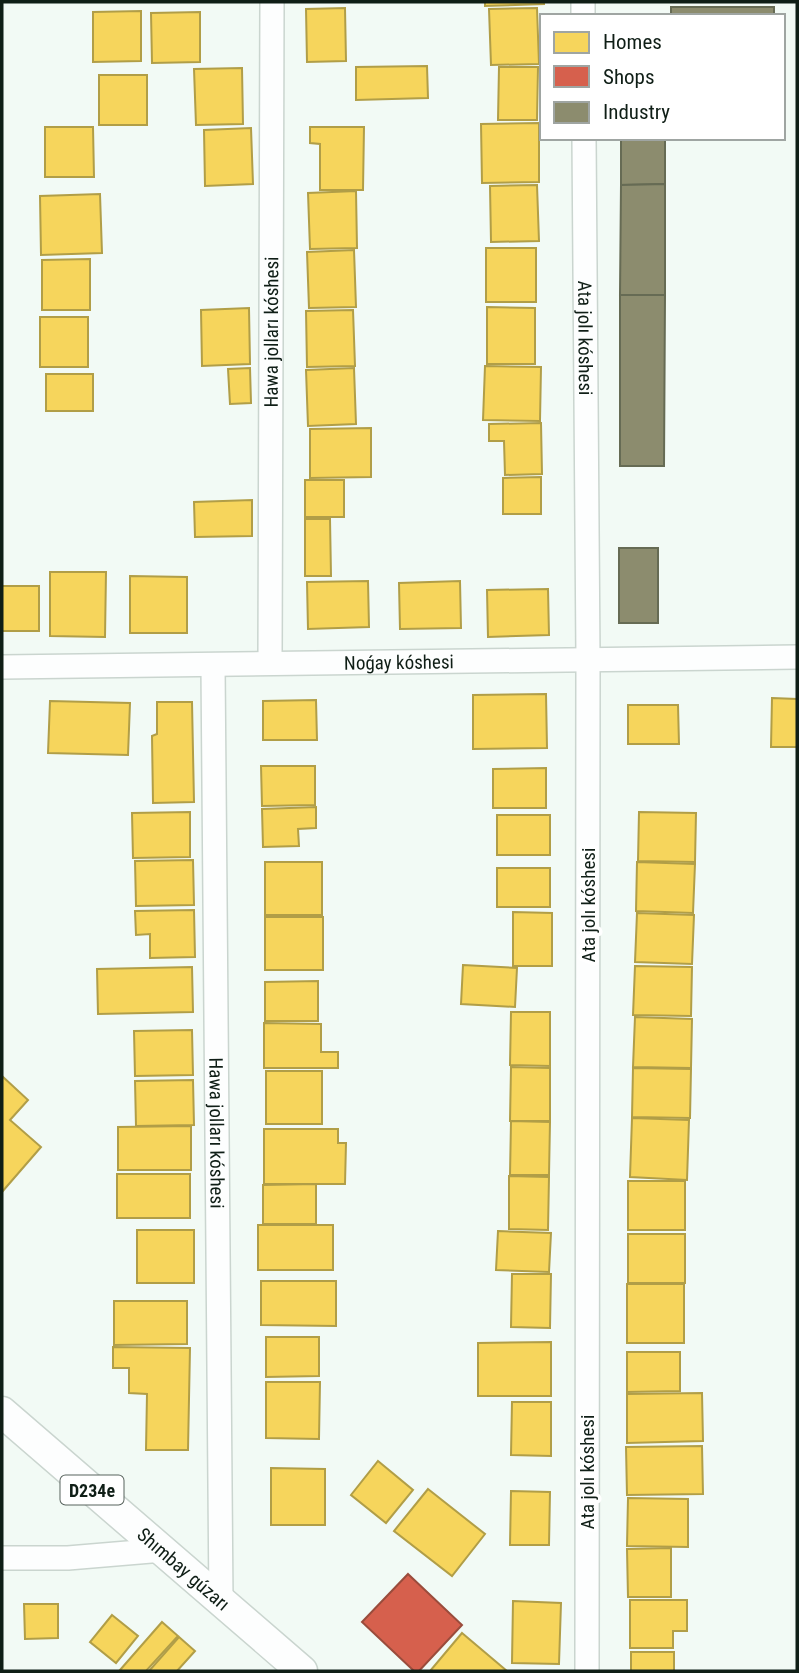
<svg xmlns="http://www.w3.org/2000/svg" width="799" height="1673" viewBox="0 0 799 1673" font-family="'Roboto Condensed',sans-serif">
	<rect width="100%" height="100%" fill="#f2faf5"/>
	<g fill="#f6d55c" stroke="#b19e47" stroke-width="2">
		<path d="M485 2H544V4L485 6Z"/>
		<path d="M345 8 346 61 307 62 306 9Z"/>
		<path d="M537 8 539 64 491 65 489 9Z"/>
		<path d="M141 11V61L93 62V12Z"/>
		<path d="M200 12V62L152 63 151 13Z"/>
		<path d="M427 66 428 98 356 100V67Z"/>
		<path d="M499 67H538L537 120H498Z"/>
		<path d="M242 68 243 124 196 125 194 69Z"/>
		<rect x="99" y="75" width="48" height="50"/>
		<path d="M539 123V182L482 183 481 124Z"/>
		<path d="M45 127H93L94 177H45Z"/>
		<path d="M310 127H364L363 190H320V144L310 143Z"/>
		<path d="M251 128 253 184 205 186 204 130Z"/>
		<path d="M537 185 539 241 491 242 490 186Z"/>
		<path d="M356 191 357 248 310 249 308 193Z"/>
		<path d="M100 194 102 253 41 255 40 196Z"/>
		<rect x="486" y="248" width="50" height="54"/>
		<path d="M354 250 356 307 309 308 307 252Z"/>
		<path d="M90 259V310H42V260Z"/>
		<path d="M487 307 535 308V364H487Z"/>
		<path d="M249 308 250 364 202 366 201 310Z"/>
		<path d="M353 310 355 366 307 367 306 311Z"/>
		<rect x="40" y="317" width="48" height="50"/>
		<path d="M485 366 541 367 540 421 483 420Z"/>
		<path d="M250 368 251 403 230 404 228 369Z"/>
		<path d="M354 368 356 424 308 426 306 370Z"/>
		<rect x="46" y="374" width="47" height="37"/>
		<path d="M541 423 542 474 505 475 504 441H489V424Z"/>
		<path d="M371 428V477L310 478V429Z"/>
		<path d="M541 477V514H503V478Z"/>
		<rect x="305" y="480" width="39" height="37"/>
		<path d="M252 500V536L195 537 194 502Z"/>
		<path d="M305 519H330L331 576H305Z"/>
		<path d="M50 572H106L105 637 50 636Z"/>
		<path d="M130 576 187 577V633H130Z"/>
		<path d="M368 581 369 627 308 629 307 582Z"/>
		<path d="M460 581 461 628 400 629 399 583Z"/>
		<rect x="2" y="586" width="37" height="45"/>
		<path d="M548 589 549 635 488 637 487 590Z"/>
		<path d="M546 694 547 748 473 749V695Z"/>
		<path d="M772 698 797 699V747H771Z"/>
		<path d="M316 700 317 740H263V701Z"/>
		<path d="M50 701 130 703 128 755 48 753Z"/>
		<path d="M157 702H192L194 802 153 803 152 736 157 734Z"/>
		<path d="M628 705H678L679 744H628Z"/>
		<path d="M261 766H315V805L262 806Z"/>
		<path d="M546 768V808H493V769Z"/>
		<path d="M316 807V828L298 829 299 846 263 847 262 809Z"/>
		<path d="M190 812V857L133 858 132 813Z"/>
		<path d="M639 812 696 813 695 862 638 861Z"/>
		<rect x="497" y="815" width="53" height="40"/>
		<path d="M193 860 194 905 136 906 135 861Z"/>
		<rect x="265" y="862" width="57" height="53"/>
		<path d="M637 862 695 864 693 913 636 911Z"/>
		<rect x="497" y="868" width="53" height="39"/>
		<path d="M194 910 195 957 150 958V934L136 935 135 911Z"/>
		<path d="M513 912 552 913V966H513Z"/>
		<path d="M637 913 694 915 692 964 635 962Z"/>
		<rect x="265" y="917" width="58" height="53"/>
		<path d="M463 965 517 968 515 1007 461 1004Z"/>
		<path d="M635 966 692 967 691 1016 633 1015Z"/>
		<path d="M192 967 193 1012 98 1014 97 969Z"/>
		<path d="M318 981V1021H265V982Z"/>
		<path d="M511 1012H550V1066L510 1065Z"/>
		<path d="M635 1017 692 1019 691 1068 633 1067Z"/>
		<path d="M264 1023 321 1024V1052H338V1068H264Z"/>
		<path d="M192 1030 193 1075 135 1076 134 1031Z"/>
		<path d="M511 1067 550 1068V1121H510Z"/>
		<path d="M633 1068 691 1069 690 1118 632 1117Z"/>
		<rect x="266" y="1071" width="56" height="53"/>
		<path d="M2 1076 28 1100 10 1120 41 1147 2 1192Z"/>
		<path d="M193 1080 194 1125 136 1126 135 1081Z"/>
		<path d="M632 1118 689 1120 687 1180 630 1177Z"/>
		<path d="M511 1121 550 1122 549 1175H510Z"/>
		<path d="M191 1126V1170H118V1127Z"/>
		<path d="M264 1129H338V1143H346L345 1184H264Z"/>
		<rect x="117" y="1174" width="73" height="44"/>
		<path d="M509 1176 549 1177 548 1230 509 1229Z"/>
		<rect x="628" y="1181" width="57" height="49"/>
		<path d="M316 1184V1224H263V1185Z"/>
		<rect x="258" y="1225" width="75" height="45"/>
		<rect x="137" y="1230" width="57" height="53"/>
		<path d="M498 1231 551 1233 549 1272 496 1270Z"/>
		<rect x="628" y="1234" width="57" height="49"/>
		<path d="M512 1274H551L550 1328 511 1327Z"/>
		<path d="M261 1281H336V1326L261 1325Z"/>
		<rect x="627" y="1284" width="57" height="59"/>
		<path d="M114 1301H187V1344L114 1345Z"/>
		<path d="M266 1337H319V1376L266 1377Z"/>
		<path d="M551 1342V1396H478V1343Z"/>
		<path d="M113 1347 190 1348 188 1450H146L147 1394 129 1393V1368H113Z"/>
		<path d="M627 1352H680V1391L627 1392Z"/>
		<path d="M266 1382H320L319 1439 266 1438Z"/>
		<path d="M702 1393 703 1441 627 1443V1394Z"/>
		<path d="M512 1402H551V1456L511 1455Z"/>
		<path d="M702 1446 703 1494 627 1495 626 1447Z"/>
		<path d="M378 1461 413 1490 386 1523 351 1495Z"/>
		<path d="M271 1468 325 1469V1525H271Z"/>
		<path d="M428 1489 485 1534 452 1576 394 1531Z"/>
		<path d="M511 1491 550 1492 549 1545H510Z"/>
		<path d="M628 1498 688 1499V1547L627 1546Z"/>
		<path d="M671 1548V1597H628L627 1549Z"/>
		<path d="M630 1600H687V1631H673V1648H630Z"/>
		<path d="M513 1601 561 1603 559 1664 512 1663Z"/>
		<path d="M24 1604H58V1638L25 1639Z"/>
		<path d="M112 1615 138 1636 116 1663 90 1642Z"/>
		<path d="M162 1622 178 1636 146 1671H122L120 1670Z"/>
		<path d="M462 1633 507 1671H430Z"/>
		<path d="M179 1637 195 1651 177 1671H149Z"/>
		<rect x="631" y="1652" width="43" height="19"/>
	</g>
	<path fill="#d6604d" stroke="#9a4c3c" stroke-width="2" d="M408 1574 462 1625 419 1671H414L362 1622Z"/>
	<g fill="#8c8c6e" stroke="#666b54" stroke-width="2">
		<rect x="671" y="7" width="103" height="9"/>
		<path d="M621 138H665V184L621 185Z"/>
		<path d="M665 184V295H620L621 185Z"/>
		<path d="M620 295H665L664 466H620Z"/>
		<rect x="619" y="548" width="39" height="75"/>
	</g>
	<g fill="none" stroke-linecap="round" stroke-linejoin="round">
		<g stroke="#cad5cf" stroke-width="26">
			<g id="minor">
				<path d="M583 2V16"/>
				<path id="s1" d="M584 138 588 658 587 1671"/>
				<path id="s2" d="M270 663 272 2"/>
				<path id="s3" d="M213 666 221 1602"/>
				<path id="s4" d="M2 667 797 657"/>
				<path d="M2 1558H68L163 1550"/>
			</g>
		</g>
		<g stroke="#cad5cf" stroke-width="33">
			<g id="major">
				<path id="s5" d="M2 1412 302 1671"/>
			</g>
		</g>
		<use href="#minor" stroke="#fdfefe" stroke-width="23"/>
		<use href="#major" stroke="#fdfefe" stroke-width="30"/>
	</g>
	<g text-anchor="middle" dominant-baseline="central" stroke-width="7" stroke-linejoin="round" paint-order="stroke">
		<rect fill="#fff" stroke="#57625c" stroke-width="2" x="60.5" y="1475.5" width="63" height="29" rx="5"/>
		<g font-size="18" font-weight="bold" fill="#0f1e16">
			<text x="92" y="1490">D234e</text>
		</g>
		<g font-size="19" fill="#0f1e16" stroke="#fff">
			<text stroke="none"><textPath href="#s2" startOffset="331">Hawa jolları kóshesi</textPath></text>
			<text stroke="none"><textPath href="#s1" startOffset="200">Ata jolı kóshesi</textPath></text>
			<text stroke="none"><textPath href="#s4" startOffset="397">Noǵay kóshesi</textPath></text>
			<text transform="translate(588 905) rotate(-90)">Ata jolı kóshesi</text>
			<text stroke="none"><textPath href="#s3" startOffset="467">Hawa jolları kóshesi</textPath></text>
			<text transform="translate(587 1472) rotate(-90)">Ata jolı kóshesi</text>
			<text stroke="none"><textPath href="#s5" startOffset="240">Shımbay gúzarı</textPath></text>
		</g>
	</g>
	<rect width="799" height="1673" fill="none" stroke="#0f1e16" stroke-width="7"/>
	<rect x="540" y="14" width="245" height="126" fill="#ffffff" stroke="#9fa5a2" stroke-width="2"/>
	<rect x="554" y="32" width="35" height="21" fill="#f6d55c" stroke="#9fa5a2" stroke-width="2"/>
	<text x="603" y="49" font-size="21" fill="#0f1e16">Homes</text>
	<rect x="554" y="66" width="35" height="21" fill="#d6604d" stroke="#9fa5a2" stroke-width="2"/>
	<text x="603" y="84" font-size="21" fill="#0f1e16">Shops</text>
	<rect x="554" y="102" width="35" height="21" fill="#8c8c6e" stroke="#9fa5a2" stroke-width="2"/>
	<text x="603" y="119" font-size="21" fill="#0f1e16">Industry</text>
</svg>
